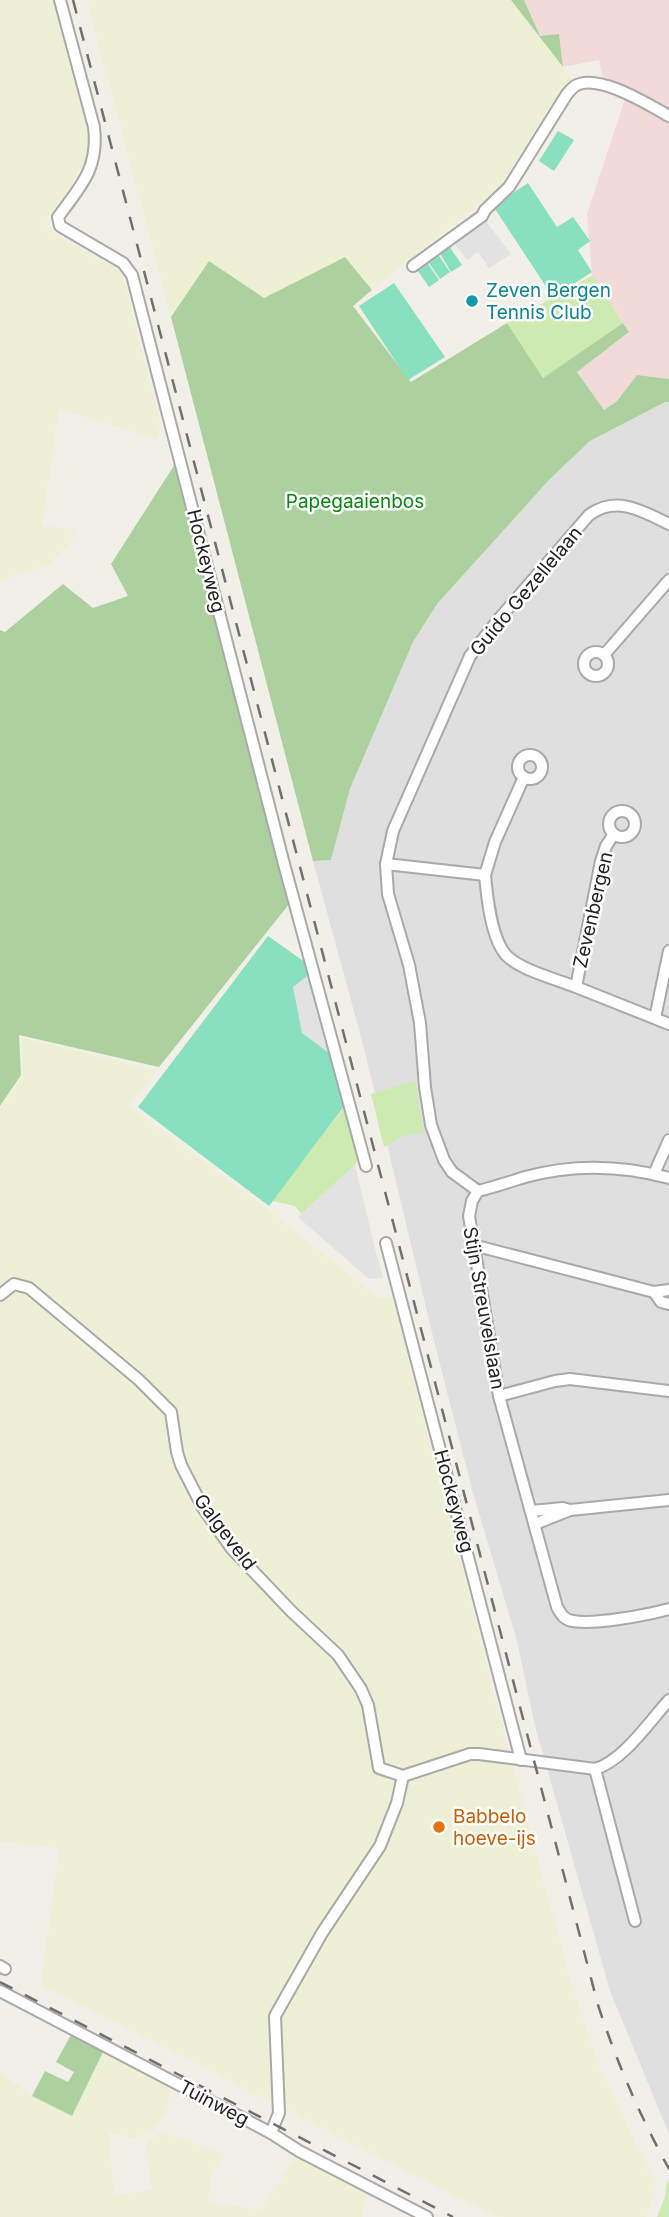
<svg xmlns="http://www.w3.org/2000/svg" width="669" height="2217" viewBox="0 0 669 2217" font-family="Inter,sans-serif">
	<rect width="100%" height="100%" fill="#f2efe9"/>
	<path fill="#e0dfdf" d="M666 401 669 402V2134L610 1991 535 1726 517 1641 473 1493 435 1345 364 1048 313 861 331 860 350 790 413 642 437 604 549 480 590 441Z"/>
	<path fill="#f2dad9" d="M524 0H669V379L637 375 617 401 604 410 577 372 629 332 597 281 592 276 587 214 628 90 605 89 599 60 563 67 559 35 540 36Z"/>
	<g fill="#eef0d5">
		<path d="M0 0H53L88 133 87 159 47 224 54 234 113 266 123 276 160 420 158 439 59 409 42 526 76 529 72 542 49 564 0 581Z"/>
		<path d="M87 0H511L572 79 496 191 372 290 345 257 264 298 209 262 171 317Z"/>
		<path d="M21 1037 157 1071 129 1106 270 1211 379 1298 392 1297 484 1650 492 1687 567 1969 598 2064 656 2187 646 2217H497L41 1985 59 1848 0 1841V1110L23 1076Z"/>
		<path d="M103 2052 171 2088 166 2114 152 2130 134 2139 109 2132 114 2195 152 2190 146 2145 160 2132 223 2154 218 2166 212 2169 208 2202 262 2210 296 2154 369 2194 363 2203V2217H0V2072L32 2096 72 2116Z"/>
	</g>
	<g fill="#cdebb0">
		<path d="M592 276 597 281 623 323 543 378 507 323Z"/>
		<path d="M416 1081 418 1103 424 1133 405 1135 384 1147 371 1094Z"/>
		<path d="M346 1105 359 1157 355 1165 301 1214 295 1206 272 1201Z"/>
		<path d="M667 2180 669 2183V2217H657L665 2197Z"/>
	</g>
	<g fill="#add19e">
		<path d="M511 0H524L540 36 559 34 563 67Z"/>
		<path d="M345 257 372 290 353 306 411 382 507 323 543 378 623 323 629 332 577 372 604 410 617 401 637 375 669 379V402H665L590 441 549 480 437 604 413 642 350 789 331 860 313 861 171 317 209 261 264 298Z"/>
		<path d="M175 464 290 903 159 1067 19 1035 21 1075 0 1106V630L5 632 63 584 93 608 128 596 111 564Z"/>
		<path d="M71 2035 103 2052 72 2116 32 2096 45 2071 68 2082 74 2072 56 2062Z"/>
	</g>
	<g fill="#88e0be">
		<path d="M558 131 574 140 554 171 539 161Z"/>
		<path d="M528 183 557 227 573 217 590 241 578 250 592 272 553 297 493 206Z"/>
		<path d="M449 246 462 265 451 272 439 252Z"/>
		<path d="M437 253 450 272 440 279 427 260Z"/>
		<path d="M426 261 439 280 429 287 416 268Z"/>
		<path d="M394 283 445 357 408 380 359 306Z"/>
		<path d="M268 936 306 963 345 1105 269 1206 138 1107Z"/>
	</g>
	<g fill="#e2e2e2">
		<path d="M482 216 511 254 489 268 478 252 467 260 451 239Z"/>
		<path d="M307 976 329 1053 302 1033 293 987Z"/>
		<path d="M355 1165 374 1245 383 1278 369 1279 298 1217Z"/>
	</g>
	<g fill="none" stroke-linecap="round" stroke-linejoin="round">
		<g stroke="#a9a9a9" stroke-width="14">
			<g id="minor">
				<path d="M60 0 94 127C99 168 81 186 58 217L60 226 123 263 132 275 284 864 366 1166"/>
				<path d="M413 266 482 216 485 210 509 187 567 94C570 91 572 88 575 86 597 72 649 105 669 116"/>
				<circle cx="596" cy="664" r="12"/>
				<path d="M604 655 669 580"/>
				<circle cx="530" cy="767" r="12"/>
				<circle cx="622" cy="824" r="13"/>
				<path d="M386 864 485 875 495 842 524 777"/>
				<path d="M485 875C487 897 491 938 506 955 520 970 556 979 576 987L601 861 606 846 614 834"/>
				<path d="M576 987 669 1024"/>
				<path d="M655 1018 669 951"/>
				<path d="M654 1174 669 1140"/>
				<path d="M478 1191 452 1172 444 1160 431 1125 425 1087 420 1023 409 965 388 894 386 864 393 831 470 656 498 620 589 515C617 495 642 511 669 524"/>
				<path d="M478 1191 472 1201 469 1216 499 1396 557 1607C561 1614 564 1620 573 1621 594 1625 647 1615 669 1609"/>
				<path d="M478 1191C494 1187 509 1182 525 1177 573 1164 621 1165 669 1178"/>
				<path d="M386 1243 521 1760"/>
				<path d="M473 1245 654 1292 669 1290"/>
				<path d="M654 1292 661 1302 669 1304"/>
				<path d="M0 1295 14 1284 29 1288 139 1380 171 1412 177 1452 181 1465 203 1508 232 1549 291 1611 338 1655 361 1689 368 1705 379 1768 403 1776 470 1754H479L595 1769C623 1761 649 1722 669 1700"/>
				<path d="M499 1396 555 1381 570 1379 669 1391"/>
				<path d="M531 1511 563 1508 570 1510"/>
				<path d="M535 1524 570 1510 669 1500"/>
				<path d="M595 1769 635 1921"/>
				<path d="M0 1966 5 1969"/>
				<path d="M0 1991 271 2133 299 2151 427 2217"/>
				<path d="M271 2133 279 2113 275 2016 322 1933 380 1846 397 1803 403 1776"/>
			</g>
		</g>
		<use href="#minor" stroke="#fff" stroke-width="10"/>
		<g stroke="#707070" stroke-width="2.5" stroke-dasharray="14 14" stroke-linecap="butt">
			<path d="M73 0 598 2005C617 2063 640 2116 669 2169"/>
			<path d="M0 1982 453 2217"/>
		</g>
	</g>
	<circle fill="#0f9aa8" stroke="#fff" stroke-width="2.5" cx="472" cy="301" r="7"/>
	<circle fill="#e8710a" stroke="#fff" stroke-width="2.5" cx="439" cy="1827" r="7"/>
	<g text-anchor="middle" dominant-baseline="central" stroke-width="5" stroke-linejoin="round" paint-order="stroke">
		<g font-size="19" fill="#0d838f" stroke="#fff" text-anchor="start">
			<text x="486" y="290">Zeven Bergen<tspan x="486" dy="22">Tennis Club</tspan></text>
		</g>
		<g font-size="19" fill="#0c8416" stroke="#fff">
			<text x="355" y="501">Papegaaienbos</text>
		</g>
		<g font-size="19" fill="#222" stroke="#fff">
			<text transform="translate(206 561) rotate(76)">Hockeyweg</text>
			<text transform="translate(526 591) rotate(-50)">Guido Gezellelaan</text>
			<text transform="translate(593 910) rotate(-77)">Zevenbergen</text>
			<text transform="translate(484 1308) rotate(80)">Stijn Streuvelslaan</text>
			<text transform="translate(454 1501) rotate(75)">Hockeyweg</text>
			<text transform="translate(225 1532) rotate(53)">Galgeveld</text>
			<text transform="translate(214 2103) rotate(28)">Tuinweg</text>
		</g>
		<g font-size="19" fill="#c56008" stroke="#fff" text-anchor="start">
			<text x="453" y="1816">Babbelo<tspan x="453" dy="22">hoeve-ijs</tspan></text>
		</g>
	</g>
</svg>
